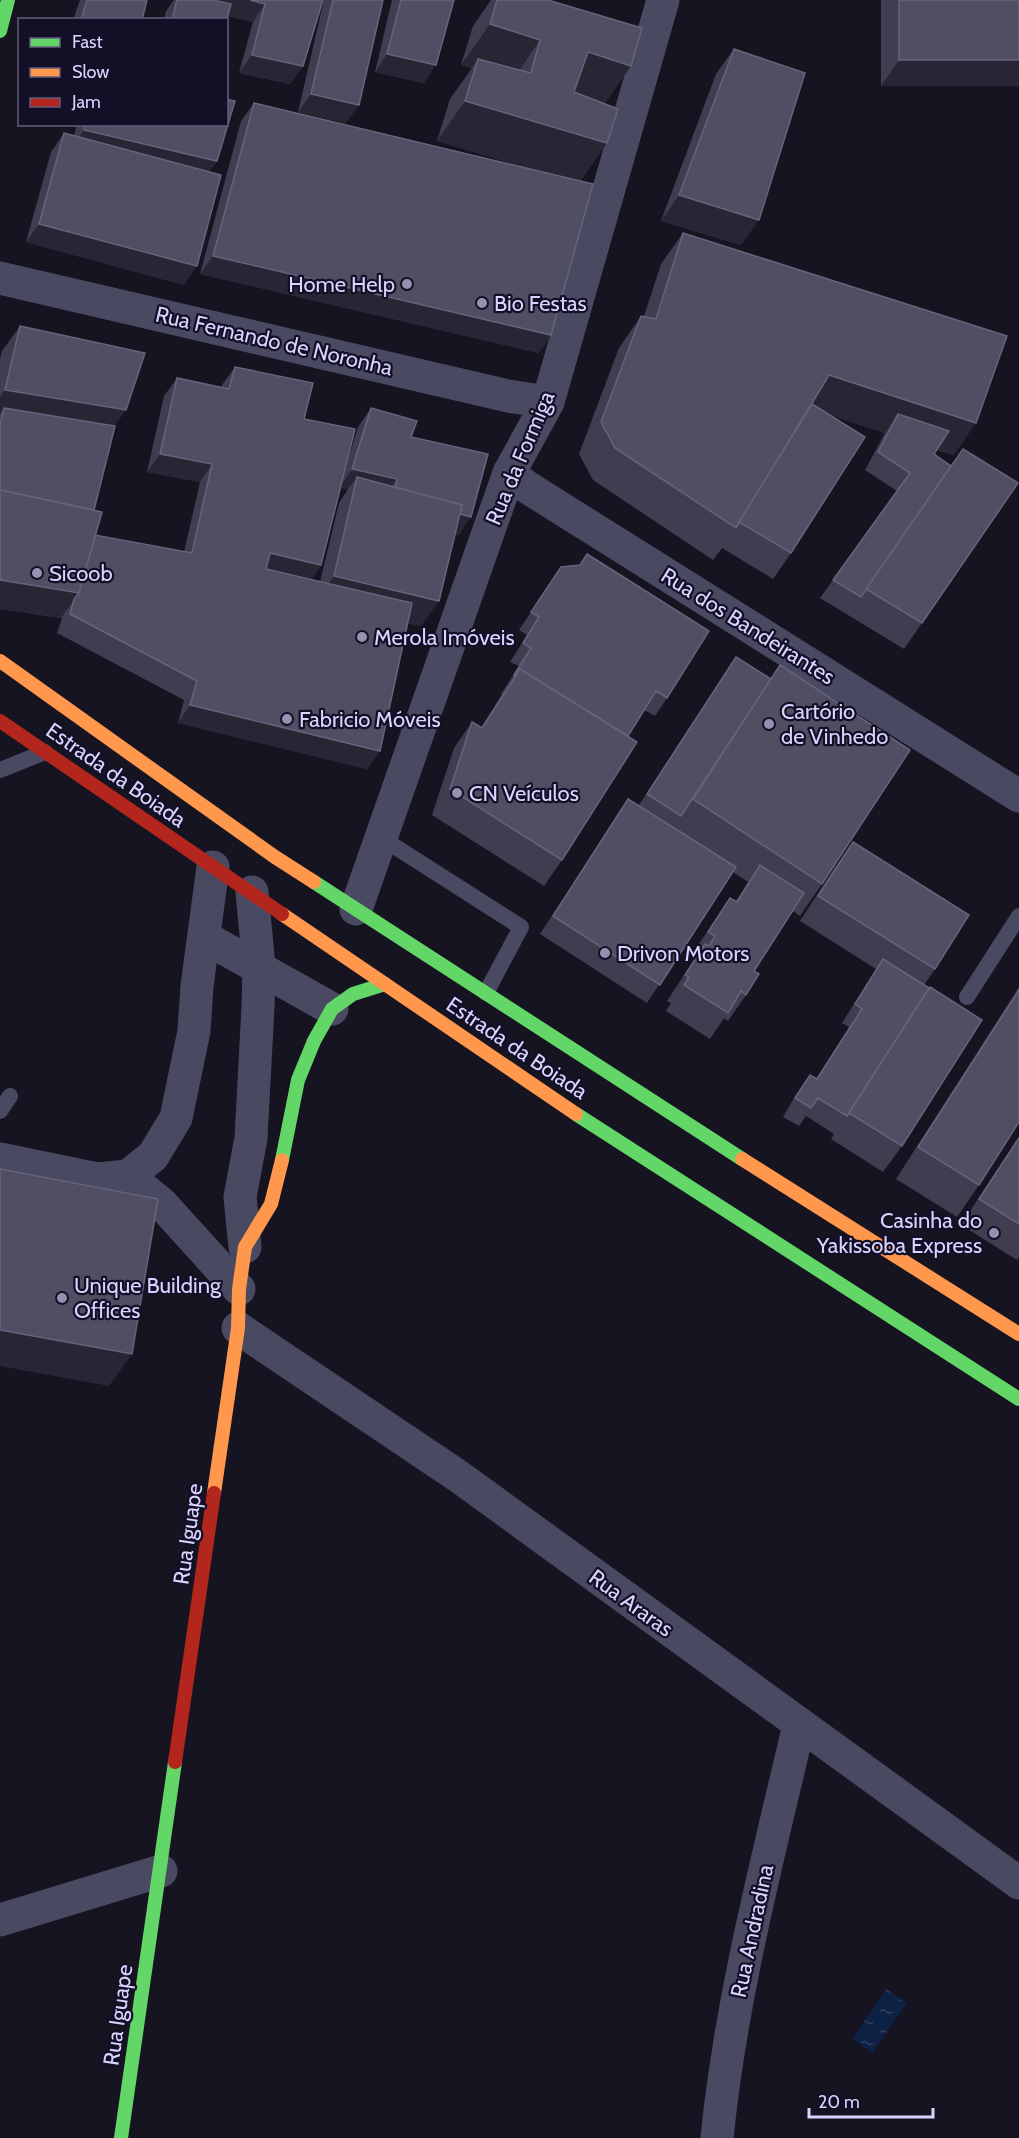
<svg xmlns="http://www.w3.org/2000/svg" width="1019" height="2138" viewBox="0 0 1019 2138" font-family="Cabin,sans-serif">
	<defs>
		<pattern id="water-ripples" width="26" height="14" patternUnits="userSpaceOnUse" patternTransform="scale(1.5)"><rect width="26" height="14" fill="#0d2144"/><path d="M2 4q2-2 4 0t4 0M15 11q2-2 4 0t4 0" fill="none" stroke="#304060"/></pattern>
	</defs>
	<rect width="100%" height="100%" fill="#161421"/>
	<path fill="url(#water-ripples)" d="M886 1989 907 2003 872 2053 852 2039Z"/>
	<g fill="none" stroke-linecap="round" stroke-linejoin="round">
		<g stroke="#4a4962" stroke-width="16">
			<path d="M0 770 45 752"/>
			<path d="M380 837 521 927 486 993"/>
			<path d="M967 997 1019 916"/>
			<path d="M0 1111 10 1096"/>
		</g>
		<g stroke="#4a4962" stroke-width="33">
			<path d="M0 278 508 396 548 402"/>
			<path d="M509 473 527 487 1019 796"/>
			<path d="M356 909 509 473 548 402 663 0"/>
			<path d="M204 937 332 1009"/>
			<path d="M0 1159 97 1179 128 1176 153 1156 176 1118 194 1031 197 986 213 867"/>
			<path d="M128 1176 162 1204 239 1289"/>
			<path d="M245 1247 240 1197 251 1138 258 1007 259 967 252 892"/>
			<path d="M238 1328 458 1476 1019 1883"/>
			<path d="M0 1920 161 1871"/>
			<path d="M717 2138C731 1998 767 1862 799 1725"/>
		</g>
		<g stroke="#63d668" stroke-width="14">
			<path d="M0 31 8 0"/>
			<path d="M314 882 742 1159"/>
			<path d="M576 1114 1019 1399"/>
			<path d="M282 1160 298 1080 314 1041 332 1009 353 994 385 984"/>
			<path d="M121 2138 175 1762"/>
		</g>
		<g stroke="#ff974d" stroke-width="14">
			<path d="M0 661 275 857 314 882"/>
			<path d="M282 914 576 1114"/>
			<path d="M742 1159 1019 1334"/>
			<path d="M214 1493 238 1328 239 1289 245 1247 271 1204 282 1160"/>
		</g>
		<g stroke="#b3261e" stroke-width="14">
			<path d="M0 721 282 914"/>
			<path d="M175 1762 214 1493"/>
		</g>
	</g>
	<g fill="#403d50" fill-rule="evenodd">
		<path d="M80 0H147L142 20H73Z"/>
		<path d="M174 0H323L303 66 290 84 239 73 253 22 228 16 226 20H164L166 11Z"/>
		<path d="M324 0H383L346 123 298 112Z"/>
		<path d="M392 0H454L424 83 375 72Z"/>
		<path d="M491 0H548L631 66 604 104 581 181 551 335 539 353 200 274 241 121 254 103 524 167 437 141 450 99 472 68 461 65 473 26Z"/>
		<rect x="881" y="0" width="138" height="86"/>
		<path d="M734 49 741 245 661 221 716 74Z"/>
		<path d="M77 124H226L217 161 209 172 184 285 26 242 51 152 64 133 74 136Z"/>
		<path d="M683 233 954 455 937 450 934 454 951 466 1018 483 904 649 848 615 850 613 848 615 820 598 897 491 865 470 885 433 830 415 791 553 773 579 722 548 713 560 593 480 579 454 619 348 641 316H644L661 264Z"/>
		<path d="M20 326 115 426 94 510 95 535 184 552 200 482 147 472 164 396 177 378 222 387V385L235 367 304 419 347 463 358 427 371 408 411 437 459 535 455 534 421 626 407 623 380 751 367 769 178 723 184 700 57 633 62 618H61L0 609V359L2 351ZM341 488 348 489 339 503 320 582 311 580 321 565Z"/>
		<path d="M561 567 667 698 655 716 644 710 628 736 562 860 544 886 432 815 454 748 472 722 481 728 502 694H501L519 666 510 662 527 635 519 630Z"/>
		<path d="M736 657 770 679 780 665 822 884 800 916 793 911 754 971 746 995 728 1021 724 1018 710 1039 666 1011 671 1003 667 1001 694 960 690 957 730 898 736 901 748 882 733 872 647 1003 540 934 628 799 639 805Z"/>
		<path d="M853 842 935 969 924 985 902 1146 883 1172 831 1139 834 1134 806 1116 799 1126 783 1117 797 1093 810 1075 816 1079 849 1027 842 1023 876 969 800 921 835 867Z"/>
		<path d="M1019 987V1122L979 1185 957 1217 896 1179Z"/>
		<path d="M1019 1136V1257L1017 1260 961 1225Z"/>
	</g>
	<g fill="#282635">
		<path d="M202 0H250L265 4 253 22 197 8Z"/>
		<path d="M490 24 540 40 512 81 478 59 472 68 461 65Z"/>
		<path d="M588 52 631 66 602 107 560 92Z"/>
		<path d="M387 54 436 65 424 83 375 72Z"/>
		<path d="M252 55 303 66 290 84 239 73Z"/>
		<path d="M899 60H1019V86H881Z"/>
		<path d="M311 94 359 105 346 123 298 112Z"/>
		<path d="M465 101 607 143 579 184 437 141Z"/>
		<path d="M84 130 217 161 204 179 71 148Z"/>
		<path d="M679 195 759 220 741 245 661 221Z"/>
		<path d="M39 224 197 266 184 285 26 242Z"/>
		<path d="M213 256 551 335 539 353 200 274Z"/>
		<path d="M829 375 976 423 954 455 887 433 898 414 885 433 809 408Z"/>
		<path d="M5 390 126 410 108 435 4 408 0 414V397Z"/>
		<path d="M160 454 212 464 200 482 147 472Z"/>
		<path d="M352 469 397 479 384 497 357 477 348 489 339 488Z"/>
		<path d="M393 496 471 517 459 535 381 514Z"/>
		<path d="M270 553 321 565 309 583 258 571Z"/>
		<path d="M334 576 439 601 421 626 316 602Z"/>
		<path d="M0 580 79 593 61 618 0 609Z"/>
		<path d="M190 705 380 751 367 769 178 723Z"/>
		<path d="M0 1330 132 1354 109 1386 0 1366Z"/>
	</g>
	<g fill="#504e63" stroke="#66637b" stroke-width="1.5">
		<path d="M87 0H147L142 20H81Z"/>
		<path d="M177 0H213L231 4 226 22V20H172Z"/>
		<path d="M250 0H323L303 66 252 55 265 4Z"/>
		<path d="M333 0H383L359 105 311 94Z"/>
		<path d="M401 0H454L436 65 387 54Z"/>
		<path d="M497 0H548L642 28 631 66 588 52 574 92 618 109 607 143 465 101 478 59 531 73 540 40 490 24Z"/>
		<rect x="899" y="0" width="120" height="60"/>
		<path d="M734 49 805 73 759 220 679 195Z"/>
		<path d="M226 99 235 101 217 161 84 130 85 124H226Z"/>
		<path d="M254 103 593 184 551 335 213 256Z"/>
		<path d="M64 133 221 175 197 266 39 224Z"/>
		<path d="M683 233 1007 336 976 423 829 375 736 528 615 448 601 422 641 316 656 319Z"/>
		<path d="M20 326 145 353 126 410 5 390Z"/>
		<path d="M235 367 313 383 304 419 355 429 321 565 270 553 266 569 412 603 380 751 190 705 197 681 70 614 74 599 79 593 95 535 192 553 212 464 160 454 177 378 229 389Z"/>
		<path d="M812 404 865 437 791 553 739 522Z"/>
		<path d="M4 408 115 426 94 510 0 490V424Z"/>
		<path d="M371 408 417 421 411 437 488 454 471 517 460 514 462 505 395 488 397 479 352 469Z"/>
		<path d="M898 414 949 431 934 454 951 466 861 597 833 580 910 473 878 452Z"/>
		<path d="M963 449 1018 483 922 623 866 589Z"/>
		<path d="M357 477 462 505 439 601 334 576Z"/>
		<path d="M0 490 102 512 79 593 0 580Z"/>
		<path d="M587 554 709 631 667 698 656 691 628 736 520 669 515 676 514 675 531 648 523 643 539 617 531 612 561 567 580 565Z"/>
		<path d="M736 657 771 679 681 816 647 794Z"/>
		<path d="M780 665 910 750 822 884 693 799Z"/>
		<path d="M520 669 637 742 562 860 450 789 472 722 482 728Z"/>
		<path d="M628 799 736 867 660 985 553 916Z"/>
		<path d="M853 842 969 915 935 969 818 896Z"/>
		<path d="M760 865 804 893 754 971 759 974 746 995 741 991 728 1013 684 985 689 977 685 975 705 944 709 946 715 936 708 932 730 898 737 902Z"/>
		<path d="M883 959 929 988 847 1116 818 1098 811 1108 795 1098 810 1075 817 1079 862 1009 855 1004Z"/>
		<path d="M930 987 982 1020 902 1146 849 1113Z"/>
		<path d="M1019 990V1122L979 1185 918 1147Z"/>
		<path d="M1019 1138V1224L979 1199Z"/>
		<path d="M0 1169 158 1199 132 1354 0 1330Z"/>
	</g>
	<g fill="#9591b1" stroke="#130f26" stroke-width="2">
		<circle cx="407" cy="284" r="6"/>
		<circle cx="482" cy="303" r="6"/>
		<circle cx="37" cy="573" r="6"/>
		<circle cx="362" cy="637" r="6"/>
		<circle cx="287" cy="719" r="6"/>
		<circle cx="769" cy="724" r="6"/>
		<circle cx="457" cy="793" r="6"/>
		<circle cx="605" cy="953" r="6"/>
		<circle cx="994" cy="1233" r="6"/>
		<circle cx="62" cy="1298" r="6"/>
	</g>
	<g text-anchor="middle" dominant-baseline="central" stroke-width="4.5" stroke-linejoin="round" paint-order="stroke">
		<g font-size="22" fill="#d9d4ff" stroke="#130f26" text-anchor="start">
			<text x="395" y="284" text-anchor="end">Home Help</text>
			<text x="494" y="303">Bio Festas</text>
			<text x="49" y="573">Sicoob</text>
			<text x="374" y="637">Merola Imóveis</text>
			<text x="781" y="711">Cartório<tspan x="781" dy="25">de Vinhedo</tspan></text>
			<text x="299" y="719">Fabricio Móveis</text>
			<text x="469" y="793">CN Veículos</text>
			<text x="617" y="953">Drivon Motors</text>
			<text x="982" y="1220" text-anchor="end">Casinha do<tspan x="982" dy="25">Yakissoba Express</tspan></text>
			<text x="74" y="1285">Unique Building<tspan x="74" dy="25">Offices</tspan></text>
		</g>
		<g font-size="22" fill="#d9d4ff" stroke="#130f26">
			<text transform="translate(274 341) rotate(13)">Rua Fernando de Noronha</text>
			<text transform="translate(520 458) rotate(-67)">Rua da Formiga</text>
			<text transform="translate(748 626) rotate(32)">Rua dos Bandeirantes</text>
			<text transform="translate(116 775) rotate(35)">Estrada da Boiada</text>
			<text transform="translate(517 1048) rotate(34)">Estrada da Boiada</text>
			<text transform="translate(188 1534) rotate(-82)">Rua Iguape</text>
			<text transform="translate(631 1603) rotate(36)">Rua Araras</text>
			<text transform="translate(752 1931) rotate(-78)">Rua Andradina</text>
			<text transform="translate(118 2015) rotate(-82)">Rua Iguape</text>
		</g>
	</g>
	<rect x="18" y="18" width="210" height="108" fill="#130f26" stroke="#625e7d" stroke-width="1.5"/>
	<rect x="30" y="38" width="30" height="9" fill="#63d668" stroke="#625e7d" stroke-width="1.5"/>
	<text x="72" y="48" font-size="18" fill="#d9d4ff">Fast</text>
	<rect x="30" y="68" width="30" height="9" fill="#ff974d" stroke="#625e7d" stroke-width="1.5"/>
	<text x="72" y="78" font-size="18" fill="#d9d4ff">Slow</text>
	<rect x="30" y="98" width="30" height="9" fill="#b3261e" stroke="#625e7d" stroke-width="1.5"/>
	<text x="72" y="108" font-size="18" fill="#d9d4ff">Jam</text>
	<path d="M809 2108v9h124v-9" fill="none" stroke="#d9d4ff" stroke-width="3"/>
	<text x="818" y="2108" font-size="18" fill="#d9d4ff" stroke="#130f26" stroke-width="4.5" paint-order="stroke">20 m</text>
</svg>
